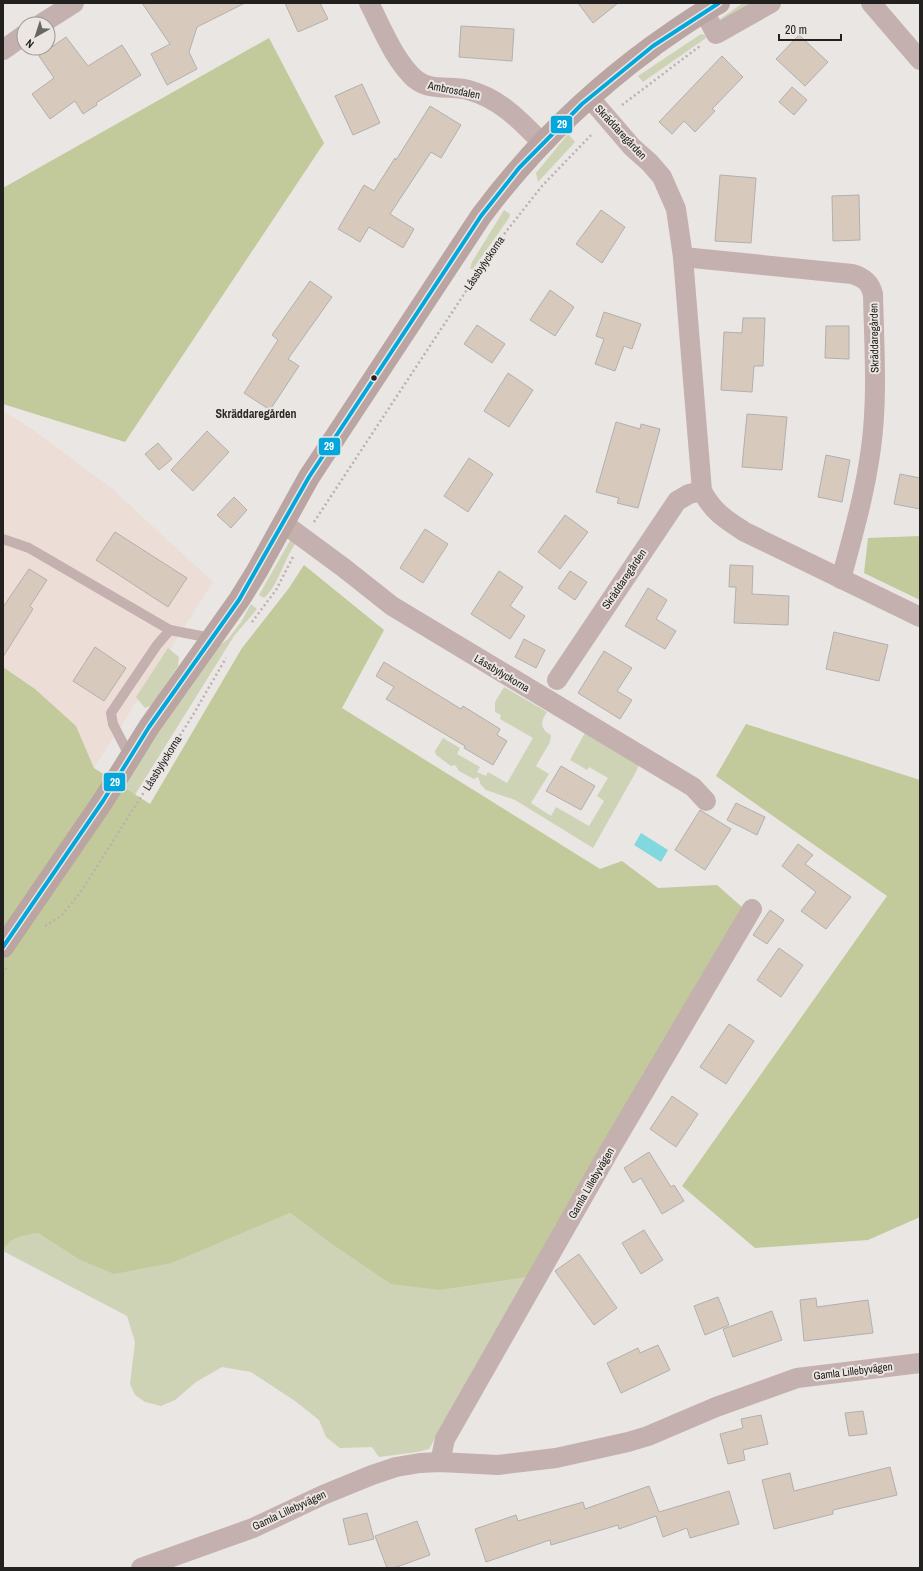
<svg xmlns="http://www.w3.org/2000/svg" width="923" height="1571" viewBox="0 0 923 1571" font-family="'Archivo Narrow',sans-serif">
	<rect width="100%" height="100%" fill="#e9e6e4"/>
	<path fill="#ecded7" d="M3 411 32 429 110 487 213 582 94 768 76 726 35 689 3 667Z"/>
	<g fill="#ced3b6">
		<path d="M743 3H754L721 20 720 19Z"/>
		<path d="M701 34 705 35 706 38 643 82 638 76Z"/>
		<path d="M568 134 575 142 538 182 536 173Z"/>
		<path d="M504 210 510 214 509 218 473 269H470L472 262Z"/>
		<path d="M291 539 296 543C283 560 279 585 264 598L259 595Z"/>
		<path d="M251 604 257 609 234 636 123 814 28 929 184 694 219 646 228 639 241 622Z"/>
		<path d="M168 648 179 657 178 666 152 705 145 708 136 697Z"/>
		<path d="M504 687 547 712C540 722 540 729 551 735L550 742 536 766 549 774 531 803 551 816 556 807 589 826 604 801 597 796 608 778 589 767 587 770 570 760 586 731 639 764 637 770 593 848 515 800 486 790 481 785 478 777 474 779 459 771 455 765 451 766 436 755 435 751 443 738 460 748 457 754 480 767 477 772 486 776 488 772 507 783 533 738 500 719 501 715 495 712V702Z"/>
		<path d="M290 1213 329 1242 441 1290 529 1277 429 1449 417 1452 379 1457 372 1447 340 1448 326 1437 319 1420 295 1401 251 1372 222 1367 196 1382 175 1400 161 1406 145 1402 135 1395 130 1384 135 1342 127 1316 3 1251 6 1243 23 1235 38 1233 78 1259 210 1246Z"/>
	</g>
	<g fill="#c2c99b">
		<path d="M269 38 324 143 125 442 3 404V188Z"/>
		<path d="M920 536V600L864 573 868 538Z"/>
		<path d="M304 565 384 630 342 708 600 869 622 861 658 888 717 885 743 908 529 1277 441 1290 391 1284 329 1242 290 1213 171 1263 114 1274 78 1259 38 1233C25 1235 10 1237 3 1250V667L35 689 76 726 94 768 150 804 242 648 289 588Z"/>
		<path d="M746 724 920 780V1217L868 1240 755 1248 682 1186 887 896 716 776Z"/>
	</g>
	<path fill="#81d8df" d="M641 833 668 850 661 862 634 845Z"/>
	<g fill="#d7cabc" stroke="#b1b0ae">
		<path d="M142 3H245L197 27 189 52 197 69 167 85 151 54 170 44Z"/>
		<path d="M285 3H320L328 19 298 32Z"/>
		<path d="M578 3H618L593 23Z"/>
		<path d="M461 26 514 29 512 61 459 57Z"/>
		<path d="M799 35 828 62 805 86 776 59Z"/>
		<path d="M66 37 88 66 122 45 141 75 96 103 97 105 83 114 75 101 50 119 32 94 54 78 39 56Z"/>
		<path d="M722 56 743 77 712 109 715 111 695 132 684 121 672 134 659 122Z"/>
		<path d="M362 84 380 123 353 135 335 96Z"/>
		<path d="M792 87 807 100 794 115 779 102Z"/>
		<path d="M430 106 461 125 441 158 431 152 390 214 414 229 403 248 369 227 360 242 338 229 364 185 374 191 395 158 396 160Z"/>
		<path d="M720 175 756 178 751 243 715 241Z"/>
		<path d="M859 195 860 240 833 241 832 196Z"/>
		<path d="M601 210 625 227 602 263 576 244Z"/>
		<path d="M310 281 332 297 288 359 299 366 270 410 244 393 278 340 272 335Z"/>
		<path d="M550 290 574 307 555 336 530 320Z"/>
		<path d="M604 312 641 324 632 349 624 346 615 371 595 364 604 339 596 336Z"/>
		<path d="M743 318H765L763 366H754L752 392 721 390 724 332 742 333Z"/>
		<path d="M477 325 505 344 492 363 464 344Z"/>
		<path d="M826 326H849V359L825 358Z"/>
		<path d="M508 373 533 390 509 427 484 411Z"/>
		<path d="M747 414 787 417 782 470 742 467Z"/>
		<path d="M616 422 640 429 641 424 660 429 638 508 617 503 619 498 596 492Z"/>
		<path d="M207 431 229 452 193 491 171 470Z"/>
		<path d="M158 443 172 459 159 470 145 454Z"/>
		<path d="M826 455 850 460 842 502 818 497Z"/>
		<path d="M469 458 493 474 468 512 444 496Z"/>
		<path d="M900 474 920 478V509L894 504Z"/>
		<path d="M234 497 247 510 231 528 217 515Z"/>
		<path d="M565 515 588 532 560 569 538 552Z"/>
		<path d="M425 529 448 544 423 583 400 568Z"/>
		<path d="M115 532 187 578 168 607 96 560Z"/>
		<path d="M730 565 753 566 752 594 789 596 788 625 734 623 736 587H729Z"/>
		<path d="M29 569 47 580 30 606 33 609 3 657V607Z"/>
		<path d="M499 571 523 587 510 606 525 616 510 639 471 614Z"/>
		<path d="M570 571 587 582 575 600 558 588Z"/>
		<path d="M648 588 667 600 656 619 676 631 665 649 625 626Z"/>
		<path d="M834 632 888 645 879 681 826 669Z"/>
		<path d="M524 639 545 650 536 668 515 657Z"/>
		<path d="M95 647 126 668 104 701 73 681Z"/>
		<path d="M604 651 632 668 617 691 632 700 620 719 578 693Z"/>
		<path d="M384 662 461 709 463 706 500 729 497 735 507 741 493 765 464 748 465 746 386 699 394 687 376 676Z"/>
		<path d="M561 766 595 786 581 810 546 791Z"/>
		<path d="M736 803 765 817 757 835 727 820Z"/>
		<path d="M700 810 731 829 705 870 675 850Z"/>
		<path d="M798 844 813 855 805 864 851 897 826 929 801 911 816 892 782 866Z"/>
		<path d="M770 910 784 920 767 944 753 935Z"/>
		<path d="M779 948 803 965 781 997 757 980Z"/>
		<path d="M729 1024 754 1041 726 1084 700 1067Z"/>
		<path d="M672 1096 698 1114 676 1147 650 1129Z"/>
		<path d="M649 1152 671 1187 674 1185 684 1201 662 1214 641 1178 633 1183 624 1168Z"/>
		<path d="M644 1230 663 1260 641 1274 622 1243Z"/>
		<path d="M579 1254 617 1308 594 1325 555 1271Z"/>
		<path d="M718 1297 729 1325 705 1335 694 1306Z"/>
		<path d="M816 1298 817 1307 868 1300 873 1333 804 1341 800 1300Z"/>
		<path d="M772 1311 782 1340 733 1357 723 1329Z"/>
		<path d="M658 1345 670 1370 621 1393 607 1363 638 1348 640 1353Z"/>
		<path d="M863 1411 867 1434 849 1436 845 1413Z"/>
		<path d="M761 1415 768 1444 743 1450 745 1460 728 1464 720 1434 743 1428 741 1419Z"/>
		<path d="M890 1467 897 1495 833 1510V1514L774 1529 762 1480 790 1473 794 1491Z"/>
		<path d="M649 1486 659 1512 729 1491 739 1524 690 1538 687 1528 663 1537 656 1516 619 1529 618 1525 551 1545 550 1540 486 1562 475 1529 516 1515 518 1521 583 1502 585 1509Z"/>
		<path d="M367 1513 374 1539 349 1545 343 1519Z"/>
		<path d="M417 1521 430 1555 394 1568H387L375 1536Z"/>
	</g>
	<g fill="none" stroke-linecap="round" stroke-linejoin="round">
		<g stroke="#bdb0ae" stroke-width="2.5" stroke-dasharray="2 3" stroke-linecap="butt">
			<path d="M622 105 700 46"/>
			<path d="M314 522 501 238 542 186 593 133"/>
			<path d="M252 622 276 590 294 555"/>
			<path d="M45 926 61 916 80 893 193 715 226 658"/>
			<path d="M3 974 7 967"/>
		</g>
		<g stroke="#c4b0ae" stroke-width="10">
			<path d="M3 539 29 548 170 630"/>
			<path d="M130 757 113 724 111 713 157 645 170 630 211 638"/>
		</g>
		<g stroke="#c4b0ae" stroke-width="20">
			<path d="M369 3C382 28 394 60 415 79 431 92 450 85 468 90 499 98 520 120 542 143"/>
			<path d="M871 3 920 60"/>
			<path d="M704 11 716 34 771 3"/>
			<path d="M41 24 74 3"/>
			<path d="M3 50 24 35"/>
			<path d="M589 97 632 147 650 163 662 177 676 209 683 257 702 491C713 512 725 519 745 532L920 617"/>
			<path d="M683 257 852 274C863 277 870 282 873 294 874 345 878 397 871 448 865 493 853 535 841 579"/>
			<path d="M283 523 344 568 392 606 693 787 706 801"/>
			<path d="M557 680 677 501 689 494 702 491"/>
			<path d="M440 1462 445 1439 612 1146 752 909"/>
			<path d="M141 1568 253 1528 323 1495 372 1475 396 1467 420 1463 440 1462 498 1465 556 1458 628 1442 648 1436 716 1407 797 1378 920 1363"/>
		</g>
		<path stroke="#bba5a2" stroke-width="22" d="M3 947 103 801 149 727 239 600 257 571 309 477 481 216C530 150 586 95 653 46 674 31 696 15 719 3"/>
		<g stroke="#ebe6e2" stroke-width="7">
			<path id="bus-1" d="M3 947 103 801 149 727 239 600 309 477 481 216 519 168 582 104 653 46 719 3"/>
		</g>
		<use href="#bus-1" stroke="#04a7dc" stroke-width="4"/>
	</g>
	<circle fill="#23211f" stroke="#ebe6e2" stroke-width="1.5" cx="374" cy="378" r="3.5"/>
	<g text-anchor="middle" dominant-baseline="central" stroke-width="4" stroke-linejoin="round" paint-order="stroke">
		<g font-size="11" fill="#23211f" stroke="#ebe6e2">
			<text transform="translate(454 90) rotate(11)">Ambrosdalen</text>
			<text transform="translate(621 132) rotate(47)">Skräddaregården</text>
			<text transform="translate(484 263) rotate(-56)">Låssbylyckorna</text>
			<text transform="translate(874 338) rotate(-91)">Skräddaregården</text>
			<text transform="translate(624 579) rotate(-56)">Skräddaregården</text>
			<text transform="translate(502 673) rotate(31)">Låssbylyckorna</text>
			<text transform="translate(162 763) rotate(-58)">Låssbylyckorna</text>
			<text transform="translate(591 1183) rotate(-60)">Gamla Lillebyvägen</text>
			<text transform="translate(853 1371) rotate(-7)">Gamla Lillebyvägen</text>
			<text transform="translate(289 1510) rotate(-25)">Gamla Lillebyvägen</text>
		</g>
		<g font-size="12" font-weight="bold" fill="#2c2926" stroke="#ebe6e2">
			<text x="256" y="414">Skräddaregården</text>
		</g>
	</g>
	<g stroke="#ebe6e2" stroke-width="1.5">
		<rect x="550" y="115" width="23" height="19" rx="4" fill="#04a7dc"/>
		<rect x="318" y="437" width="23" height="19" rx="4" fill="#04a7dc"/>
		<rect x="103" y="772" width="23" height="20" rx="4" fill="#04a7dc"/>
	</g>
	<g font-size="11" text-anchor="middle" font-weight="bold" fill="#fff">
		<text x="562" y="128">29</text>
		<text x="329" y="450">29</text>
		<text x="115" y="786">29</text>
	</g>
	<rect width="923" height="1571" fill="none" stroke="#23211f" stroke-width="8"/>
	<g transform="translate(36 36) rotate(219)"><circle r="19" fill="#ebe6e2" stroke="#9b9794"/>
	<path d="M0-3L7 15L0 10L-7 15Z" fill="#686664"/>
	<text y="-6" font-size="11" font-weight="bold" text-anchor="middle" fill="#23211f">N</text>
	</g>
	<path d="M779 34v6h62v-6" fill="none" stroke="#23211f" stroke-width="2"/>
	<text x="785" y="34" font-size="12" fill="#23211f" stroke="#ebe6e2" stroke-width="3" paint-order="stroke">20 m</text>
</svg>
